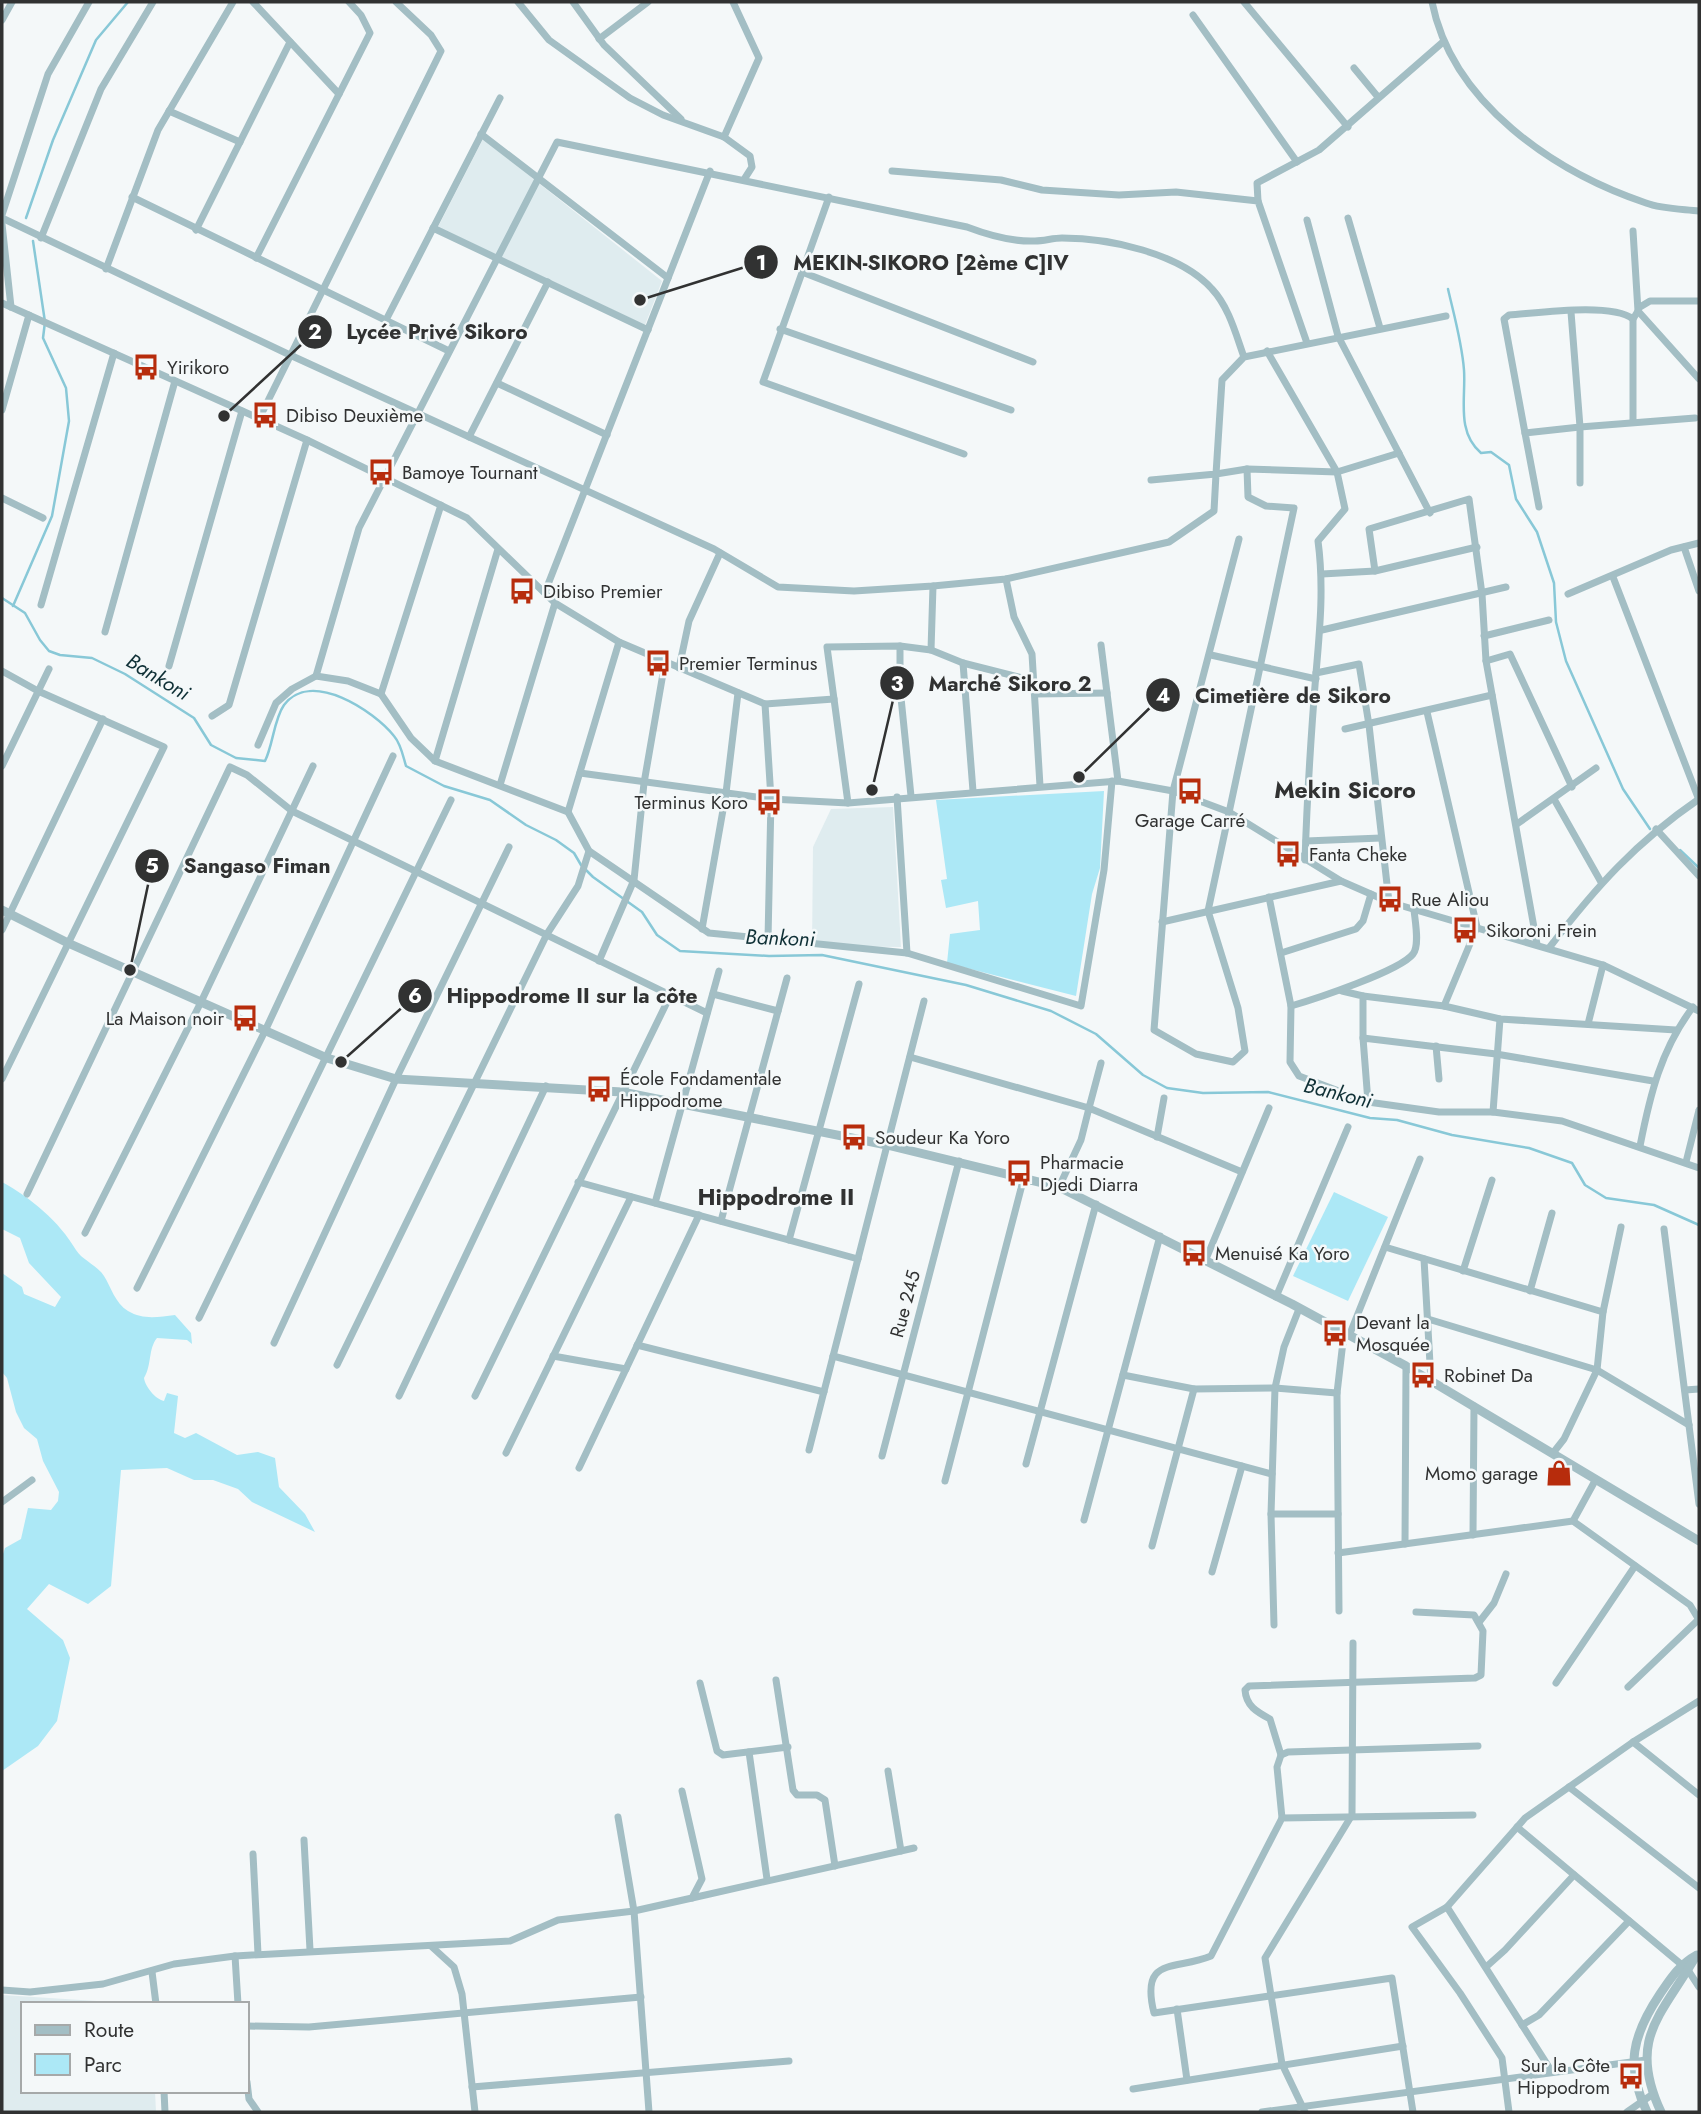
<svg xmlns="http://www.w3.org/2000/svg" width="1701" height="2114" viewBox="0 0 1701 2114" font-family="Jost,sans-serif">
	<rect width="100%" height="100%" fill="#f4f8f9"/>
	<g fill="#dfecef">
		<path d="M483 139 662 281 645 325 438 227Z"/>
		<path d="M893 807 901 947 812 946 813 847 831 809Z"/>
		<path d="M2 1995 144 2004H23V2091H155L156 2112H2Z"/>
	</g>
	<g fill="#ace8f6">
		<path d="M1104 791 1100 868 1092 894 1076 996 947 963 950 934 980 930 978 901 946 908 941 880 947 879 936 800Z"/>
		<path d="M2 1182C31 1198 59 1221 76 1250 82 1260 97 1265 104 1276 111 1287 115 1303 128 1311 143 1320 158 1317 175 1315L191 1333 192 1344 187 1340 157 1338C148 1349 152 1365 144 1378 145 1386 155 1399 164 1401L167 1393 178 1396 174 1433 185 1438 196 1433 237 1455 258 1452 275 1458 279 1487 305 1514 315 1532 252 1502 238 1489 213 1480H194L167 1468 121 1470 111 1586 88 1604 49 1584 27 1609 63 1640 70 1658 57 1721 38 1746 2 1771V1557L5 1548 21 1539 28 1508 51 1510 58 1501 59 1492 43 1461 37 1439 24 1428 16 1412 7 1378 2 1372V1273L22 1287 24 1294 55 1307 61 1297 29 1263 20 1238 2 1229Z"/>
		<path d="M1334 1192 1388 1217 1348 1301 1293 1276Z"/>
	</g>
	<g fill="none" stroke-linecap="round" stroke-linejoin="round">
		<g stroke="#88c8d7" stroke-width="2.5">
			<path d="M26 218 53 140 96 40 128 2"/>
			<path d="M1448 289C1454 315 1462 343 1464 370 1466 398 1456 432 1481 453L1491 452 1509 465 1516 499 1537 532 1554 583 1556 622 1566 661 1623 789 1650 829"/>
			<path d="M2 598 25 613 40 640 49 651 60 655 92 658 125 674 194 718 211 745 236 758 265 761C273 745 274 719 284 705 311 669 374 711 394 736 401 744 403 756 406 766L444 786 490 800 526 825 556 840 574 853 581 865 593 877 642 912 657 935 680 951 769 956 822 955 966 985 1051 1011 1096 1034 1143 1075 1167 1088 1203 1093 1268 1092 1370 1118 1397 1120 1452 1135 1529 1148 1572 1163 1585 1185 1606 1198 1654 1205 1699 1225"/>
			<path d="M13 606 52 516 69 421 66 388 43 338 45 322 33 241"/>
			<path d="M1680 850 1699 868"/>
		</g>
		<g stroke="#a3bec4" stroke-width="7">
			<path d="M253 2 339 94"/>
			<path d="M518 2 549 40 630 98 663 115 724 137 750 156 752 167 745 178"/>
			<path d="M573 2 604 45 681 119"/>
			<path d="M1244 2 1348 127"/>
			<path d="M1432 2C1452 103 1554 172 1646 203 1662 209 1682 209 1699 211"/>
			<path d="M1193 15 1297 162"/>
			<path d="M2 20 12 2"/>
			<path d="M599 39 648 2"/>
			<path d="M1354 68 1378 97"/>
			<path d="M169 111 240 142"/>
			<path d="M481 134 668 278"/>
			<path d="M724 137 759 58 733 2"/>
			<path d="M892 171 1001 180 1042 190 1119 195 1176 192 1258 201 1307 343"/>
			<path d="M132 197 449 351"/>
			<path d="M829 197 763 382 964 454"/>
			<path d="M1258 201 1257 183 1319 150 1443 42"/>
			<path d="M2 215 48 74 89 2"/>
			<path d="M2 218 290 355 714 549 778 587 854 591 933 586 1006 579 1169 542 1214 511 1216 474 1247 469 1337 472 1399 453"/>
			<path d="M1348 218 1380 328"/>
			<path d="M1307 220 1338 336 1430 513"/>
			<path d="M2 224 11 307"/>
			<path d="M433 228 648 330"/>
			<path d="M196 230 290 42"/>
			<path d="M1633 231 1638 311 1699 379"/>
			<path d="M41 238 101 89 153 2"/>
			<path d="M256 258 370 33 361 15 349 2"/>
			<path d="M106 269 158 130 233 2"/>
			<path d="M802 272 1033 362"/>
			<path d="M2 303 307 440 467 518 555 603 619 642 765 704 834 699"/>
			<path d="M1640 307 1650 301H1699"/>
			<path d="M386 320 500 98"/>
			<path d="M780 329 1011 410"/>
			<path d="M1267 351 1337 472 1345 509 1318 541C1324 586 1320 628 1316 673 1311 735 1307 798 1305 860"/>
			<path d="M497 383 607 435"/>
			<path d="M2 410 29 315"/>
			<path d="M259 419 441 51 431 35 396 2"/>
			<path d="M1633 422V319"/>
			<path d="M1525 433 1504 319 1509 315C1537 313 1612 302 1633 319L1638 311"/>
			<path d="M469 437 548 282"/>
			<path d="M1151 480 1216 474 1222 380 1244 357 1446 316"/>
			<path d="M1580 483V427L1695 418"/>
			<path d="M2 498 43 518"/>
			<path d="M1539 507 1525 433 1580 427 1571 312"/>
			<path d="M1239 539 1173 791 1154 1030 1196 1054 1233 1062 1245 1051 1238 1008 1208 911 1294 508 1266 506 1248 497 1247 469"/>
			<path d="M1684 547 1699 591"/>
			<path d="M1375 571 1369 529 1469 499 1482 594 1486 661 1537 944"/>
			<path d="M1322 574 1375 571 1477 547"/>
			<path d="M1613 577 1699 800"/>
			<path d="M1006 579 1014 617 1032 654 1040 786"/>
			<path d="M545 592 710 171"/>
			<path d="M1568 594 1671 550 1699 543"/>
			<path d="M41 605 114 353"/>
			<path d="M1322 630 1506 587"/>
			<path d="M105 632 175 381"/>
			<path d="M1484 636 1549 620"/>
			<path d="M1101 645 1118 781"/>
			<path d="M900 646V688L911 796"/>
			<path d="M931 650 933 586"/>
			<path d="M1211 655 1316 679"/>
			<path d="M1486 661 1510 654 1572 787"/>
			<path d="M963 663 973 791"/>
			<path d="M169 666 242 411"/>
			<path d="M679 668 689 621 720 553"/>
			<path d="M2 671 38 691 164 747 2 1079"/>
			<path d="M1316 673 1359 664 1369 725 1389 902"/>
			<path d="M316 676 359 528 557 142 967 227C988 235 1013 242 1035 241 1044 241 1053 238 1062 238 1109 238 1180 253 1212 289 1229 307 1236 335 1244 357"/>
			<path d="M381 694 441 505"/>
			<path d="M1035 694 1107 693"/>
			<path d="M765 704 771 799 768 939"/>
			<path d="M1427 712 1477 927 1444 1006"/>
			<path d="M212 716 229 705 307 440"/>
			<path d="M1345 729 1492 695"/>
			<path d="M258 745 276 703 292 689 316 676 348 681 381 694 411 738 435 761 568 812 589 851 709 933 907 953 1081 1006 1104 870 1112 781"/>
			<path d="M435 761 498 549"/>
			<path d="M2 766 49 669"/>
			<path d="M580 773 771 799 848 803 1118 781 1173 791 1229 812 1341 881 1389 902 1603 965 1699 1011"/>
			<path d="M500 785 555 603"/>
			<path d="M897 797 907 953"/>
			<path d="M1554 799 1601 882"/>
			<path d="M848 803 827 647 900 646 931 650 963 663 1034 681"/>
			<path d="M568 812 619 642"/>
			<path d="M1517 824 1596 768"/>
			<path d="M1656 829 1699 876"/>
			<path d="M1306 841 1381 838"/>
			<path d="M1269 897 1291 1006 1290 1062 1299 1076 1368 1102 1439 1112H1493L1562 1121 1699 1168"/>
			<path d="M1162 922 1341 881"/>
			<path d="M702 929 726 793 738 693"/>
			<path d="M2 930 103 719"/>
			<path d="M1549 948C1596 887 1635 843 1699 799"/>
			<path d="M1281 953 1356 929 1363 921 1371 894"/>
			<path d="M599 961 634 880 644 783 665 662"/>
			<path d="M1342 991 1363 996V1038"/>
			<path d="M713 994 778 1011"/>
			<path d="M1363 996 1444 1006 1500 1019 1676 1030"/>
			<path d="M1291 1006C1315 999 1400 971 1413 954 1420 945 1415 921 1414 910"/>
			<path d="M1588 1024 1603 965"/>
			<path d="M1436 1046 1439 1079"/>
			<path d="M910 1057 1089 1108 1101 1063"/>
			<path d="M1368 1102 1363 1038 1496 1054 1653 1081"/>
			<path d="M1493 1112 1500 1019"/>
			<path d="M1157 1137 1164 1098"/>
			<path d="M1640 1146C1650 1095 1661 1049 1693 1007"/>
			<path d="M1686 1162 1699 1110"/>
			<path d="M578 1182 858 1259"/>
			<path d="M1059 1187 1081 1140 1089 1108 1242 1172"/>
			<path d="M27 1194 230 767 247 775 292 811 707 1013"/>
			<path d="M655 1203 719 971"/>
			<path d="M721 1221 787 978"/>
			<path d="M1664 1229 1699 1504"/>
			<path d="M85 1233 201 1002 313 766"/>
			<path d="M789 1240 859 984"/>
			<path d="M1385 1247 1603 1312"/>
			<path d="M1206 1259 1269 1108"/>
			<path d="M1424 1259 1431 1381"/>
			<path d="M1463 1271 1492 1180"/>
			<path d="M137 1288 265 1031 393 756"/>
			<path d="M1530 1291 1552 1213"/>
			<path d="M1276 1297 1348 1127"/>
			<path d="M199 1318 451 800"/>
			<path d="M1428 1319 1597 1370 1689 1425"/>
			<path d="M1349 1336 1420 1159"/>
			<path d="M274 1343 396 1079 509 847"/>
			<path d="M637 1345 824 1392"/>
			<path d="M553 1356 626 1369"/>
			<path d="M833 1356 1272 1474"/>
			<path d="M337 1365 547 934 578 886 589 851"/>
			<path d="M1123 1375 1194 1389 1275 1388 1337 1393"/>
			<path d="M1685 1390 1699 1389"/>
			<path d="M399 1396 546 1086"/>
			<path d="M475 1396 670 996"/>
			<path d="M809 1450 924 1001"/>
			<path d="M506 1453 631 1197"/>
			<path d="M1553 1453 1564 1439 1597 1370 1603 1312 1621 1227"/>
			<path d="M882 1456 959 1161"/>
			<path d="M1026 1464 1096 1204"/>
			<path d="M579 1468 699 1215"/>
			<path d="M945 1481 1024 1177"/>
			<path d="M2 1502 32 1480"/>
			<path d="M1271 1514H1338"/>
			<path d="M1084 1520 1160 1236"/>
			<path d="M1573 1521 1596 1479"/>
			<path d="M1473 1535 1474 1406"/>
			<path d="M1405 1544 1406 1366"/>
			<path d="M1152 1546 1194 1389"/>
			<path d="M1338 1553 1573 1521 1690 1605 1699 1620"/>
			<path d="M1212 1572 1242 1466"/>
			<path d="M1339 1611 1337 1393 1344 1333"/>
			<path d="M1480 1621 1494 1603 1506 1574"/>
			<path d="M1274 1625 1271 1514 1275 1388 1284 1347 1299 1309"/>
			<path d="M776 1680 793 1790 797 1795H817L825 1800 835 1866"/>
			<path d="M700 1683 717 1751 723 1755 788 1747"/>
			<path d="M1556 1683 1635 1566"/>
			<path d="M1628 1687 1699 1619"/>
			<path d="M1633 1742 1699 1795"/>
			<path d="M749 1752 767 1879"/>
			<path d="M1281 1755 1270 1719C1257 1712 1246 1706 1245 1690L1249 1686 1475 1678 1481 1675 1483 1631 1474 1615 1416 1612"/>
			<path d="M888 1771 901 1851"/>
			<path d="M1569 1787 1699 1888"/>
			<path d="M618 1817 634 1911 649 2112"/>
			<path d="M1282 1818 1277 1767 1281 1755 1288 1752 1478 1746"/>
			<path d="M1517 1827 1688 1970 1699 1987"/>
			<path d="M304 1840 310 1950"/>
			<path d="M253 1854 258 1954"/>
			<path d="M692 1898 914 1848"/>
			<path d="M1447 1907 1552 2072"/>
			<path d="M431 1946 454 1967 462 1994 475 2112"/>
			<path d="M235 1956 238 2004"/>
			<path d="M1486 1967 1505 1950 1574 1875"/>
			<path d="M152 1972 156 2004"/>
			<path d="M2 1990 30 1992 103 1984 174 1964 235 1956 510 1941 558 1920 634 1911 692 1898 702 1879 682 1791"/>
			<path d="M1177 2009 1187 2080"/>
			<path d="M1522 2025 1539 2015 1629 1921"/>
			<path d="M247 2026 309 2027 641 1997"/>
			<path d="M247 2082 249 2099 258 2112"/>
			<path d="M472 2087 789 2061"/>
			<path d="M1133 2089 1403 2046"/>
			<path d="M164 2091 165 2112"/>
			<path d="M1262 2112 1646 2060"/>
			<path d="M1305 2112 1282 2064 1265 1958 1352 1815 1353 1643"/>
			<path d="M1413 2112 1392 1978 1154 2013C1140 1956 1174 1971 1211 1956L1282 1818 1473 1815"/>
			<path d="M1509 2112 1502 2058 1460 1993 1412 1927 1447 1907 1525 1818 1633 1742 1699 1701"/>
			<path d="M1627 2112 1653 2094"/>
		</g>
		<g stroke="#a3bec4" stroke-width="9">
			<path d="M2 910 68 943 327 1058 396 1079 622 1092 887 1145 1059 1187 1292 1304 1406 1366 1699 1541"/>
			<path d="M1647 2112C1625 2066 1632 2036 1660 1994 1671 1978 1679 1965 1697 1955"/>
			<path d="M1661 2112C1627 2039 1661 2016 1696 1956"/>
		</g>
	</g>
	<defs>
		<g id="bus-bare" transform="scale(2.1)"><path d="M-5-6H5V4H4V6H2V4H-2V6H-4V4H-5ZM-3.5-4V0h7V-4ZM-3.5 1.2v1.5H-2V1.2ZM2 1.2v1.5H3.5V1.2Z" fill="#b72c0c" stroke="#f4f8f9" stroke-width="2.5" paint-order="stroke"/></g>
		<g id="shop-bare" transform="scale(2.1)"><path d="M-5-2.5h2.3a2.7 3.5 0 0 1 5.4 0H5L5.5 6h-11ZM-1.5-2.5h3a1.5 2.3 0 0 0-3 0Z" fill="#b72c0c" stroke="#f4f8f9" stroke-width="2.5" paint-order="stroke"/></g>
	</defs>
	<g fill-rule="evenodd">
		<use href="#bus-bare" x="146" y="367"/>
		<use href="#bus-bare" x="265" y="415"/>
		<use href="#bus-bare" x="381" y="472"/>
		<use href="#bus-bare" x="522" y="591"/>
		<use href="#bus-bare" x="658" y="663"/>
		<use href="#bus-bare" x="1190" y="791"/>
		<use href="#bus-bare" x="769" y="802"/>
		<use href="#bus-bare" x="1288" y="854"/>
		<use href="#bus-bare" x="1390" y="899"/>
		<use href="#bus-bare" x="1465" y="930"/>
		<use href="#bus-bare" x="245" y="1018"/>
		<use href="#bus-bare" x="599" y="1089"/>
		<use href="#bus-bare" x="854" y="1137"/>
		<use href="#bus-bare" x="1019" y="1173"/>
		<use href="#bus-bare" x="1194" y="1253"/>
		<use href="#bus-bare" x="1335" y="1333"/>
		<use href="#bus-bare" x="1423" y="1375"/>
		<use href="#shop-bare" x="1559" y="1473"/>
		<use href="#bus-bare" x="1631" y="2076"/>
	</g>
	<g text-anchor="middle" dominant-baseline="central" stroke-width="5" stroke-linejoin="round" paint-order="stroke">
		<g font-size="19" fill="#313232" stroke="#f4f8f9" text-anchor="start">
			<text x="167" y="367">Yirikoro</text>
			<text x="286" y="415">Dibiso Deuxième</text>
			<text x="402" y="472">Bamoye Tournant</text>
			<text x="543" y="591">Dibiso Premier</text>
			<text x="679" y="663">Premier Terminus</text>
			<text x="748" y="802" text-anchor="end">Terminus Koro</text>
			<text x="1190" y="820" text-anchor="middle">Garage Carré</text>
			<text x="1309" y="854">Fanta Cheke</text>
			<text x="1411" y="899">Rue Aliou</text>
			<text x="1486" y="930">Sikoroni Frein</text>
			<text x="224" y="1018" text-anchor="end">La Maison noir</text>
			<text x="620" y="1078">École Fondamentale<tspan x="620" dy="22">Hippodrome</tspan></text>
			<text x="875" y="1137">Soudeur Ka Yoro</text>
			<text x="1040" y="1162">Pharmacie<tspan x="1040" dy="22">Djedi Diarra</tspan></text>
			<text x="1215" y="1253">Menuisé Ka Yoro</text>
			<text x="1356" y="1322">Devant la<tspan x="1356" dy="22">Mosquée</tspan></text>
			<text x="1444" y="1375">Robinet Da</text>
			<text x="1538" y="1473" text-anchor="end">Momo garage</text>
			<text x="1610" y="2065" text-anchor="end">Sur la Côte<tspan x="1610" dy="22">Hippodrom</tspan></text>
		</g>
		<g font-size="19" fill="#313232" stroke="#f4f8f9">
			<text transform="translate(905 1304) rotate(-75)">Rue 245</text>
		</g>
		<g font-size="21" font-style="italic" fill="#0f3036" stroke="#f4f8f9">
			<text transform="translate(158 677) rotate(31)">Bankoni</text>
			<text transform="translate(780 938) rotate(2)">Bankoni</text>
			<text transform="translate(1338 1093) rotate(14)">Bankoni</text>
		</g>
		<g font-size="23" font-weight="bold" fill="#313232" stroke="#f4f8f9">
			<text x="1345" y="790">Mekin Sicoro</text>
			<text x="776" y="1197">Hippodrome II</text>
		</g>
	</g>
	<path fill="none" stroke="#313232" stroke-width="2.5" d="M640 300L761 262M224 416L315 332M872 790L897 683M1079 777L1163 695M130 970L152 866M341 1062L415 996"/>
	<g fill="#313232" stroke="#f4f8f9" stroke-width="2.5">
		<circle cx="640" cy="300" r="7"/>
		<circle cx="224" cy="416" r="7"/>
		<circle cx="872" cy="790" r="7"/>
		<circle cx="1079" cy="777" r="7"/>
		<circle cx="130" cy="970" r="7"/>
		<circle cx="341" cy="1062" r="7"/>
		<circle cx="761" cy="262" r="18"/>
		<circle cx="315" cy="332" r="18"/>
		<circle cx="897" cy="683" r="18"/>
		<circle cx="1163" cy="695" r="18"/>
		<circle cx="152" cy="866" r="18"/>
		<circle cx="415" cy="996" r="18"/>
	</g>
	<g font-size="21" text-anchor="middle" font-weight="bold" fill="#fff">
		<text x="761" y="270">1</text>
		<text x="315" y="339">2</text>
		<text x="897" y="691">3</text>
		<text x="1163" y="703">4</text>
		<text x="152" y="873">5</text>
		<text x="415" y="1003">6</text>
	</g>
	<g font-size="21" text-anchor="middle" font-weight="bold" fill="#313232" stroke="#f4f8f9" stroke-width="5" stroke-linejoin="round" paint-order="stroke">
		<text x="931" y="270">MEKIN-SIKORO [2ème C]IV</text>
		<text x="437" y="339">Lycée Privé Sikoro</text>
		<text x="1010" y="691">Marché Sikoro 2</text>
		<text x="1293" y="703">Cimetière de Sikoro</text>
		<text x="257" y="873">Sangaso Fiman</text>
		<text x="572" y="1003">Hippodrome II sur la côte</text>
	</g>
	<rect width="1701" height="2114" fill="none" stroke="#313232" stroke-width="7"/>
	<rect x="21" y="2002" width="228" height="91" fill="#f4f8f9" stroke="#a6a9a9" stroke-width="2"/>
	<rect x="35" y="2025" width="35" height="10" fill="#a3bec4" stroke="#a6a9a9" stroke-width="2"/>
	<text x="84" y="2037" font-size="21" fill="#313232">Route</text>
	<rect x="35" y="2054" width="35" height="21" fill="#ace8f6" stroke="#a6a9a9" stroke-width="2"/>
	<text x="84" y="2072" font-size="21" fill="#313232">Parc</text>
</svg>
